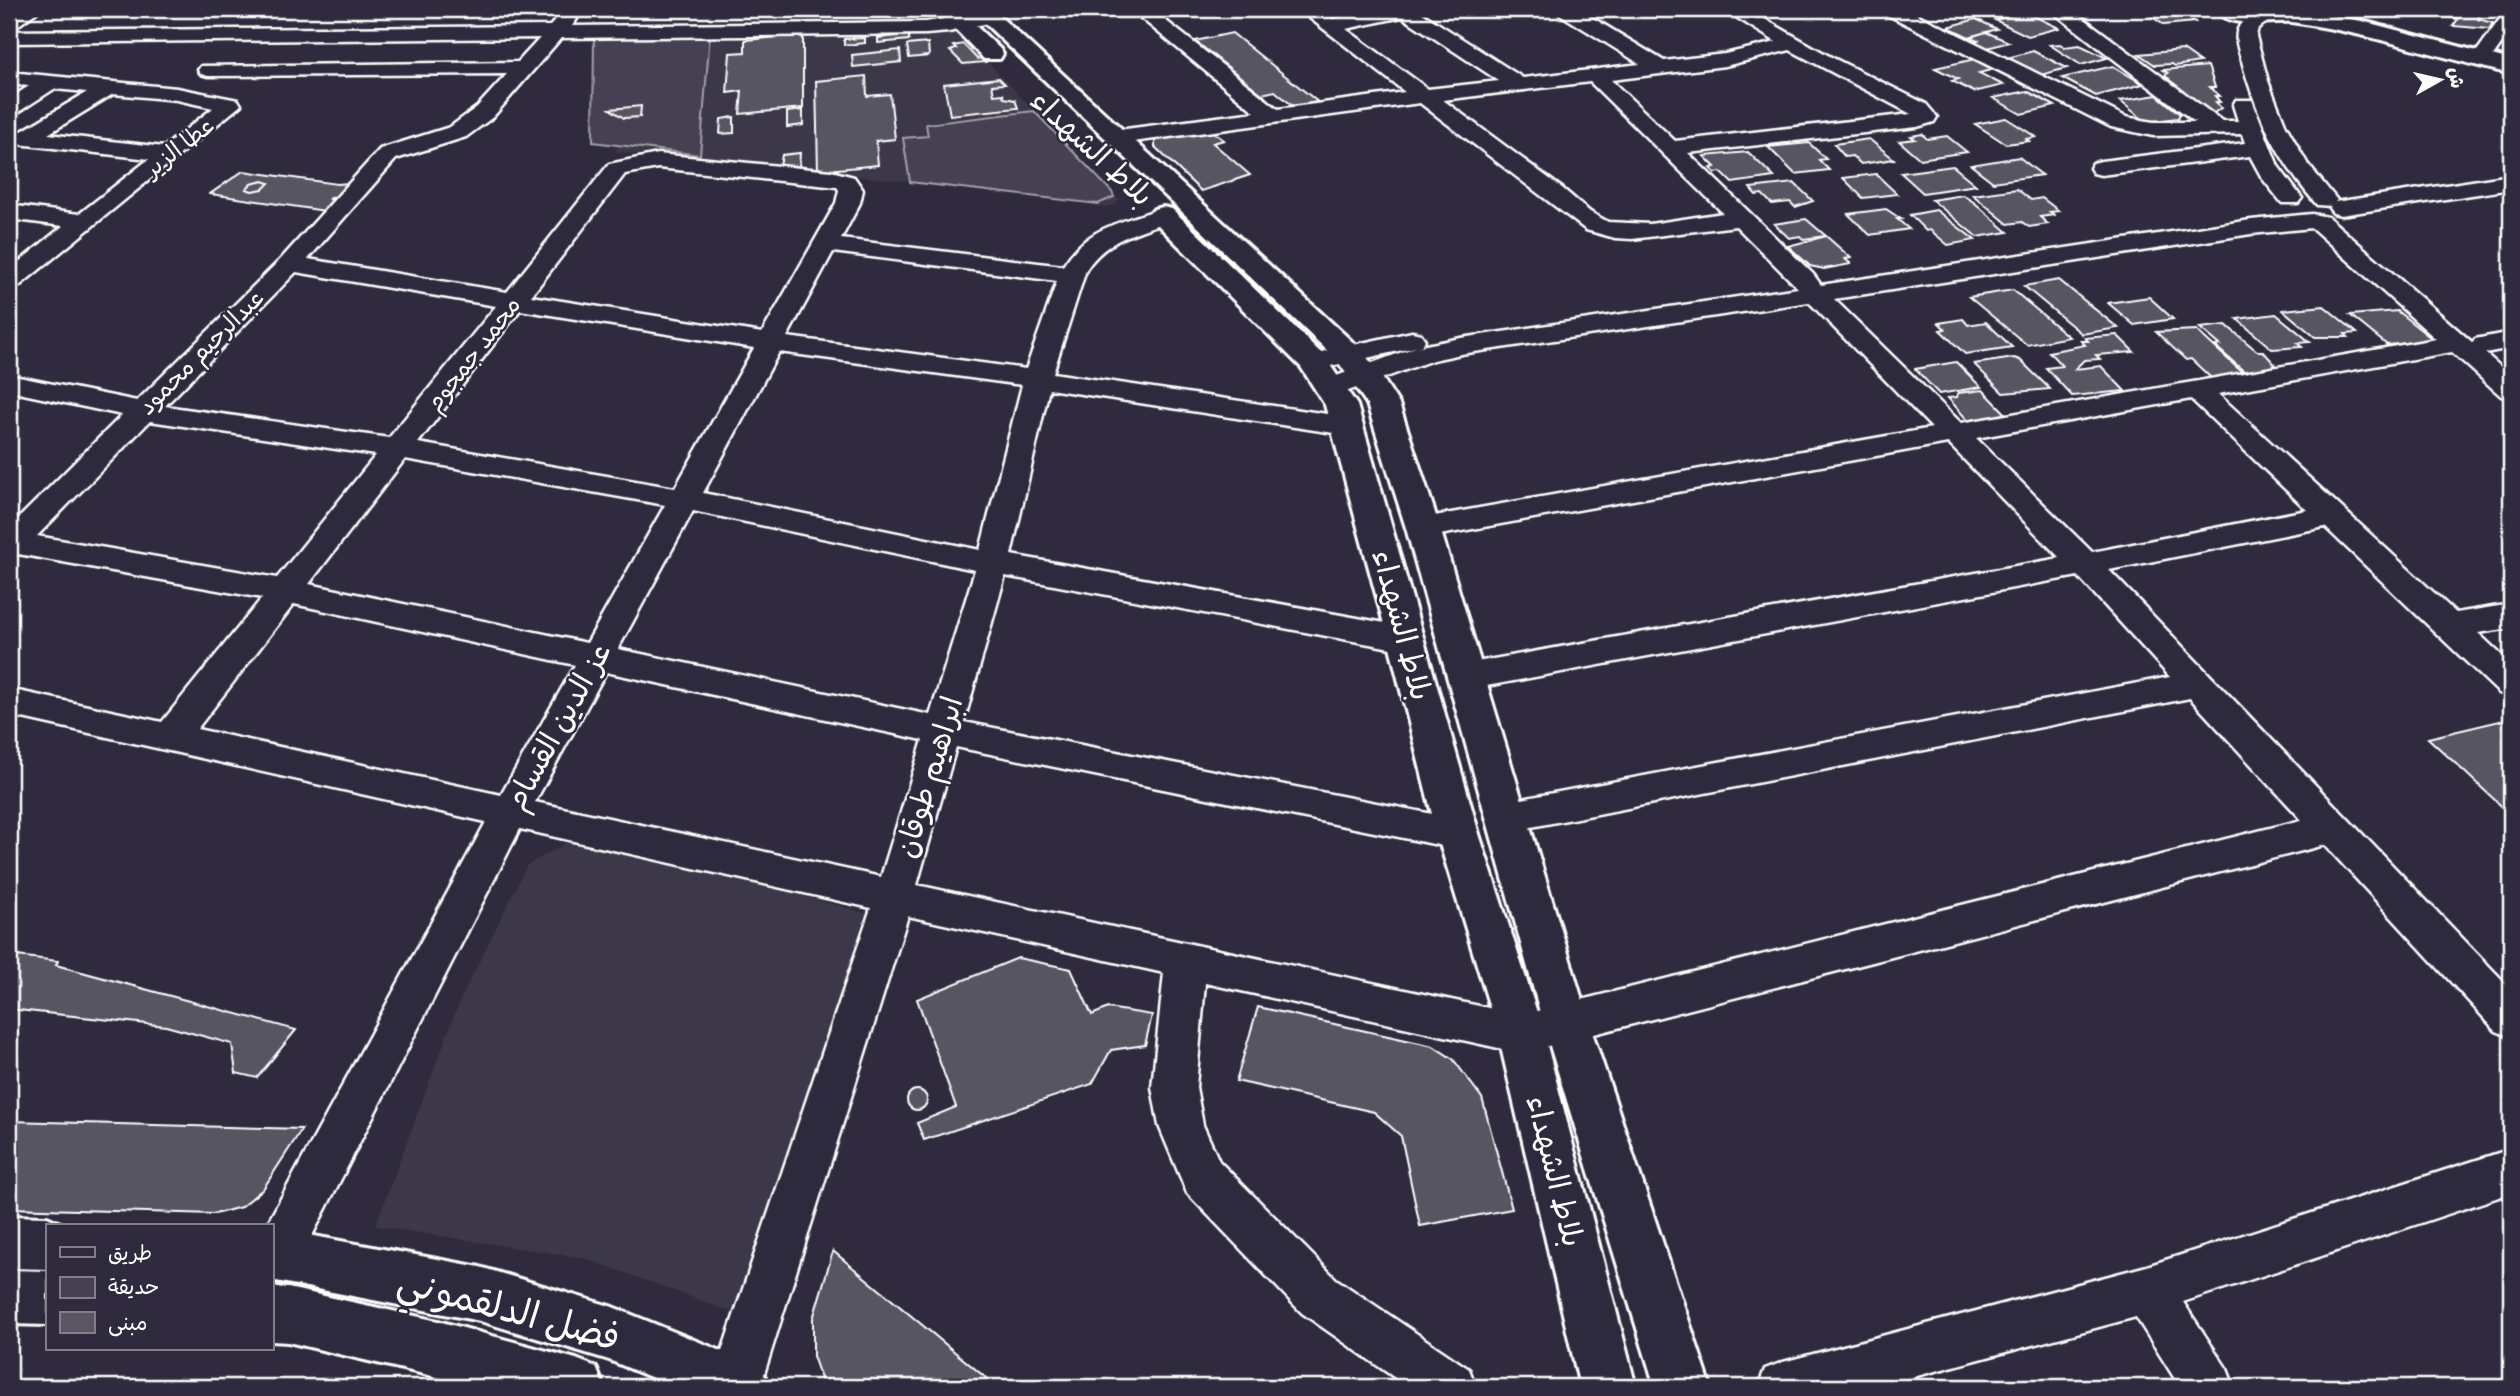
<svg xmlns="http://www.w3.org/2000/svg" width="2520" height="1396" viewBox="0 0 2520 1396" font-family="Caveat,'Playpen Sans Arabic',sans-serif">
	<rect width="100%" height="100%" fill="#2f2a3d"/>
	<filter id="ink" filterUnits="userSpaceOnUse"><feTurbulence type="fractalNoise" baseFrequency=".0143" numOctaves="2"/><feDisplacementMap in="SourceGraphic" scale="14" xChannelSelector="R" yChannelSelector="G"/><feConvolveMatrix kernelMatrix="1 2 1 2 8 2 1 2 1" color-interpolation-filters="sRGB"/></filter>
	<g filter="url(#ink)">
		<g fill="#3c3749">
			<path d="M960 33 1112 192V196L1119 199 1116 205 1104 207 1098 204 1066 200 1067 198 690 159 689 155 666 152 654 156 616 152 618 145 593 142 594 34Z"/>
			<path d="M579 836 869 914 810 1098 732 1312 584 1258 375 1226 461 998 527 865Z"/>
		</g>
		<g fill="#464152" stroke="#a2a0a8" stroke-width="2">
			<path d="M594 33 710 34 700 155 593 142Z"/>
			<path d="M1034 111 1112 192 1114 197 1098 204 910 182 903 138 928 136 926 124Z"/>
		</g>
		<g fill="#595564" stroke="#fff" stroke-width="2">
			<path d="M2179 9 2195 22 2164 25 2142 10Z"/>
			<path d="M2456 9 2480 15 2478 19 2493 23 2489 29 2453 26 2458 19 2445 16 2448 13 2453 14Z"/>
			<path d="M2025 12 2059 28 2028 36 1995 20Z"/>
			<path d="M1976 19 1997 29 1969 37 1948 27Z"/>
			<path d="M1986 32 2009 42 1984 49 1970 43 1978 40 1970 37Z"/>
			<path d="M1232 33 1318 102 1293 106 1275 91 1262 94 1195 41Z"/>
			<path d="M803 35V108L740 114 742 91 727 93 730 53 745 52V40Z"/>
			<path d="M909 35V40L878 43V38Z"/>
			<path d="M865 38V43L844 45V39Z"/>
			<path d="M928 43 929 56 909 58 907 45Z"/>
			<path d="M963 44 977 59 981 58 985 62 963 64 950 51 956 49 953 46Z"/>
			<path d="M2060 44 2065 47 2080 45 2107 58 2081 65 2050 45Z"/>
			<path d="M900 50 901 62 853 67 852 55Z"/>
			<path d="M2183 50 2200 62 2175 66 2172 64 2155 65 2139 54Z"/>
			<path d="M2033 51 2067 68 2041 75 2007 58Z"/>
			<path d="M1975 59 1995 69 1979 73 2003 85 1974 92 1952 81 1958 79 1935 68Z"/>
			<path d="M2113 66 2143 84 2096 96 2062 78Z"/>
			<path d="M2208 66 2215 87H2210L2219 96H2215L2220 102H2216L2221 108 2214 113 2200 110 2163 79 2168 78 2164 76 2168 73 2163 70Z"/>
			<path d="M866 76 867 96 890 94 895 139 876 141 878 165 818 171 816 81Z"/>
			<path d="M999 78 1005 84 992 85 994 95 1003 94 1004 98 1015 100 1018 108 950 115 944 84Z"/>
			<path d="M2027 91 2055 106 2021 114 1993 98Z"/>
			<path d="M2157 95 2180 114 2178 118 2146 122 2120 101Z"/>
			<path d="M641 106 640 117 624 118 610 109Z"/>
			<path d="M803 110V125L787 127V112Z"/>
			<path d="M734 117V133L720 134 721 119Z"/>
			<path d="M2006 118 2036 137 2026 139 2029 141 2006 144 1975 124Z"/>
			<path d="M1209 129 1224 140 1213 143 1250 175 1201 191 1155 147V139Z"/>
			<path d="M1922 134 1927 139 1947 136 1967 152 1920 159 1899 141 1915 139 1911 136Z"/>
			<path d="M1869 139 1894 159 1861 164 1852 156 1845 157 1834 144Z"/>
			<path d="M1809 143 1826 159 1819 160 1829 170 1795 174 1768 147Z"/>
			<path d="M1748 152 1774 177 1732 183 1721 172 1715 173 1711 168 1715 167 1704 156Z"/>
			<path d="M800 153 799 168 780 166 782 155Z"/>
			<path d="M2019 157 2042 175 1993 182 1971 165Z"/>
			<path d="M1953 166 1976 185 1923 193 1901 173Z"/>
			<path d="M243 171 337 184 350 183 343 194 329 199 337 200 325 211 210 194Z"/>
			<path d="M1876 174 1897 194 1863 198 1843 178Z"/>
			<path d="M263 181 269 183 263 189 252 191 246 189 251 184Z"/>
			<path d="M1794 183 1813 201 1795 207 1790 202 1772 204 1762 194 1756 195 1750 188Z"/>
			<path d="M2017 189 2031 200 2042 198 2059 211 2050 212 2054 215 2040 217 2048 224 2029 227 2022 222 2008 224 1973 195Z"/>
			<path d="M1963 195 1975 203 2008 232 1977 237 1932 200Z"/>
			<path d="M1886 209 1901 219H1897L1909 229 1870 235 1848 214Z"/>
			<path d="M1936 210 1975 240 1948 245 1930 230 1926 231 1910 215Z"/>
			<path d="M1806 219 1826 236 1803 239 1800 236 1789 238 1774 224Z"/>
			<path d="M1826 236 1851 258 1845 259 1851 264 1824 269 1810 266 1788 246Z"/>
			<path d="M2059 280 2118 328 2082 334 2024 286Z"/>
			<path d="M2013 290 2069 337 2027 345 1969 297Z"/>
			<path d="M2149 297 2173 319 2134 325 2108 303Z"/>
			<path d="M2324 306 2357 333 2345 334 2348 337H2315L2283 310Z"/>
			<path d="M2397 311 2435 341 2387 345 2350 315Z"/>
			<path d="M2276 314 2310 342 2297 343 2302 347 2272 349 2237 319Z"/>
			<path d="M1963 319 1968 325 1986 322 2012 347 1965 354 1940 330 1945 329 1939 323Z"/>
			<path d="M2226 325 2257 351H2263L2279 369 2246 373 2215 346 2220 345 2200 328Z"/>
			<path d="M2196 330 2244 374 2211 378 2191 359 2186 360 2156 332Z"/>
			<path d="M2117 335 2134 352 2096 355 2100 359 2084 360 2075 369 2101 366 2125 391 2072 396 2046 368 2062 366 2049 352 2085 345 2081 341H2088L2085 338Z"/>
			<path d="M2014 358 2020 360 2050 389 2003 393 1974 364Z"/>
			<path d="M1956 362 1981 387 1939 394 1915 369Z"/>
			<path d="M1983 390 2007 415 1970 423 1948 398 1957 397 1958 393Z"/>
			<path d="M2508 719 2511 722V815L2428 738Z"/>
			<path d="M9 955 58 961 56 965 296 1030 257 1078 236 1073 232 1044 166 1026 9 1009Z"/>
			<path d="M1018 958 1071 969 1092 1015 1108 1008 1152 1015 1145 1045 1111 1050 1092 1084 924 1140 917 1123 956 1107 917 999Z"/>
			<path d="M1258 1007 1433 1046 1453 1059 1482 1098 1512 1209 1420 1226 1401 1136 1374 1112 1236 1081Z"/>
			<circle cx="917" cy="1100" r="10"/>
			<path d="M9 1121 302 1129 263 1189 241 1207 215 1214 9 1208Z"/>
			<path d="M833 1251 997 1387H824L813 1356V1319Z"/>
		</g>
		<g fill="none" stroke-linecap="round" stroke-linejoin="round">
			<g stroke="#fff" stroke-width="5">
				<g id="minor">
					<path d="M18 9H41L16 27 9 29V15Z"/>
					<path d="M1130 9H1151L1278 109 1405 92 1298 9H1319L1333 19 1384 9H1420L1419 11 1523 78 1640 64 1558 13 1556 9H1578L1664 61 1725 54 1776 42 1723 9H1747L1831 57 1926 104 1937 117 1934 122 1917 127 1688 153 1813 274 1821 285 2251 220 2312 214 2328 217 2473 343 2475 339 2511 332V348L2485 353 2511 376V398L2501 396 2452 352 2218 394 2456 613 2511 604V628L2478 633 2511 664V697L2499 693 2325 527 2109 570 2511 989V1037L2496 1031 2325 845 1521 1053 1205 983 1196 1087 1203 1125 1219 1161 1336 1279 1469 1369 1476 1387H1408L1302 1313 1187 1193 1159 1126 1152 1087 1164 973 908 916 760 1387H712L711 1384 871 908 520 829 294 1271 277 1278 271 1275V1226H266L486 822 9 715V689L162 722 262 598 18 554 9 556V528L122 415 9 391V375L137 401 281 259 380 149 450 127 477 107 507 74 208 76 201 74 198 70 201 66 518 62 540 38 9 43V31L550 26 560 15 567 13 577 19 572 26 926 22 989 11 996 13 999 17 996 21 949 32 926 34 561 38 493 117 466 137 396 159 308 259 507 292 609 164 658 154 831 171 854 177 863 190 860 203 841 239 1063 266C1087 228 1114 225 1155 210L1163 208 1171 210 1175 215 1171 220C1139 232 1105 239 1086 270L1053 373 1347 417 1357 420 1361 426 1357 432 1347 435 1049 389 1011 555 1407 627 1419 630 1424 639 1419 648 1407 651 1005 576 964 722 1458 819 1471 823 1477 834 1471 845 1458 849 956 747 917 885 1521 1015 2302 820 2190 698 1506 832 1493 828 1487 817 1493 806 1506 802 2170 677 2078 576 1465 690 1453 686 1448 677 1453 668 1465 664 2060 558 1948 443 1423 538 1412 535 1407 528 1412 521 1423 518 1932 428 1809 302 1461 354 1433 360 1340 394 1330 396 1320 394 1316 388 1320 382 1416 347 1461 338 1798 288 1736 226 1632 239 1615 238 1586 230 1420 103 1118 144 1110 142 1107 137 1110 132 1118 130 1255 112ZM1402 17 1499 81 1428 89 1346 29ZM1790 50 1911 114 1675 141 1611 80 1725 66ZM1590 82 1723 213 1650 224 1608 222 1590 212 1562 188 1443 100ZM658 168 837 187 839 190 836 203 762 333 531 296 625 174ZM2312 228 2436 339 1961 423 1834 299 2251 234ZM833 252 1057 281 1026 369 787 337ZM296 272 496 306 389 438 165 406ZM520 310 754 348 675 488 418 443ZM779 352 1022 385 980 550 703 493ZM2191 399 2307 510 2092 552 1976 438ZM150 421 376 455 277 578 37 536ZM405 459 665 505 587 643 309 584ZM693 511 975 570 930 715 618 649ZM294 604 575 665 501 795 197 729ZM606 672 923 740 881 877 535 802Z"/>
					<path d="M1881 9H1906L2126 117 2153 122H2195L2049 9H2071L2222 121H2238L2233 105 2236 100H2252L2278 166 2302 198 2298 203H2282L2262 178 2250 156 2101 175 2093 173 2090 168 2093 163 2101 161 2245 143 2242 134 2153 136 2111 127 1884 13Z"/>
					<path d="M2511 11V31L2494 55H2480L2477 51 2480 47 2504 13Z"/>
					<path d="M2264 12 2274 18 2258 28 2256 36 2268 81 2285 124 2307 163 2337 200 2335 202 2511 175V189L2341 215 2333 213 2329 208 2331 206 2317 205C2280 163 2256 115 2242 61 2239 52 2234 38 2238 29 2242 18 2253 15 2264 12Z"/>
					<path d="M9 72 177 88 238 100 241 105 18 287 9 290V270L63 226 9 219V205L79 214 149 159 9 143V129L22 131 87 92 54 89 17 113 9 114V99L29 86 9 84ZM113 94 177 100 213 108 164 147 48 134Z"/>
					<path d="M1412 332 1421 334 1425 340 1421 346 1313 370 1303 368 1299 362 1303 356Z"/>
					<path d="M2511 1149V1193L2183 1302 2227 1369 2234 1387H2180L2136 1317 1876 1387H1758L1765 1369 1783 1362 2147 1266Z"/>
				</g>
			</g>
			<g stroke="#fff" stroke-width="6">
				<g id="major">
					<path d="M936 9H958L1000 49 1003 54 1000 59H984Z"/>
					<path d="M970 9H992L1359 348 1378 371 1399 404 1440 528 1589 1023 1711 1387H1655L1543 1023 1406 528 1367 404 1337 360Z"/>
					<path d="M2214 9 2264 11 2302 9 2301 11 2362 21 2511 60V74C2438 57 2366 32 2291 22 2271 20 2229 30 2214 9Z"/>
					<path d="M1163 207 1172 209 1324 356 1357 405 1479 834 1544 1034 1636 1387H1580L1498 1034 1437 834 1388 639 1325 405 1301 367 1154 221 1150 215 1154 209Z"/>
					<path d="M9 1216 47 1217 65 1225 47 1226V1269L9 1268Z"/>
					<path d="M271 1228 480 1267 610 1306 761 1367 769 1387H675L609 1360 480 1321 271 1280Z"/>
					<path d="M9 1270 47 1271V1325L9 1324Z"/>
					<path d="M271 1287 288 1288 438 1321 576 1359 596 1367 604 1387H479L288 1342 271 1341Z"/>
				</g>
			</g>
			<use href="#minor" fill="#2f2a3d" fill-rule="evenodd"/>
			<use href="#major" fill="#2f2a3d" fill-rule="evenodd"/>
		</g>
	</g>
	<g text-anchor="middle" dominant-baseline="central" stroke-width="5" stroke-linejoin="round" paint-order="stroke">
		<g font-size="24" fill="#fff" stroke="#2f2a3d">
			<text transform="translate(179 147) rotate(-38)">عطا الزير</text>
			<text transform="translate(201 352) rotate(-45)">عبدالرحيم محمود</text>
			<text transform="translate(473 354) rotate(-52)">محمد جمجوم</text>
		</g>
		<g font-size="30" fill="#fff" stroke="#2f2a3d">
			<text transform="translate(1092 148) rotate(43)">بلاط الشهداء</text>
			<text transform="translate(1402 625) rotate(75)">بلاط الشهداء</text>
			<text transform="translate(558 726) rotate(-61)">عز الدين القسام</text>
			<text transform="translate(929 777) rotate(-73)">ابراهيم طوقان</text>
			<text transform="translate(1555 1171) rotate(76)">بلاط الشهداء</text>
		</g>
		<g font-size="37" fill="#fff" stroke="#2f2a3d">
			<text transform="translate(509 1309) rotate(15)">فضل الدلقموني</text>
		</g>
	</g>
	<rect width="2520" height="1396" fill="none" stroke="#2f2a3d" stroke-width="35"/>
	<rect x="18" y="18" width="2485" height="1361" fill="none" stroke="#fff" stroke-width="2.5" filter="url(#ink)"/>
	<rect x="46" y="1224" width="228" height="126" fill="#2f2a3d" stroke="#827f8b" stroke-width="2"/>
	<rect x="60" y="1247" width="35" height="10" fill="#2f2a3d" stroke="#827f8b" stroke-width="2"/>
	<text x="108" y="1260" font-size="21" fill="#ffffff">طريق</text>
	<rect x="60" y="1277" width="35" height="21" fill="#464152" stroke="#827f8b" stroke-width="2"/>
	<text x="108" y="1294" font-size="21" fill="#ffffff">حديقة</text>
	<rect x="60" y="1312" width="35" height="21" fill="#595564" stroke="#827f8b" stroke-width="2"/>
	<text x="108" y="1330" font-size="21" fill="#ffffff">مبنى</text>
	<g transform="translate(2440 80) rotate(82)" stroke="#2f2a3d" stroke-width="5" paint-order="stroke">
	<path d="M0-5L12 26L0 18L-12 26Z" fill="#ffffff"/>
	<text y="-10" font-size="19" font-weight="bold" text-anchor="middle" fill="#ffffff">ش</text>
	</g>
</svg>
